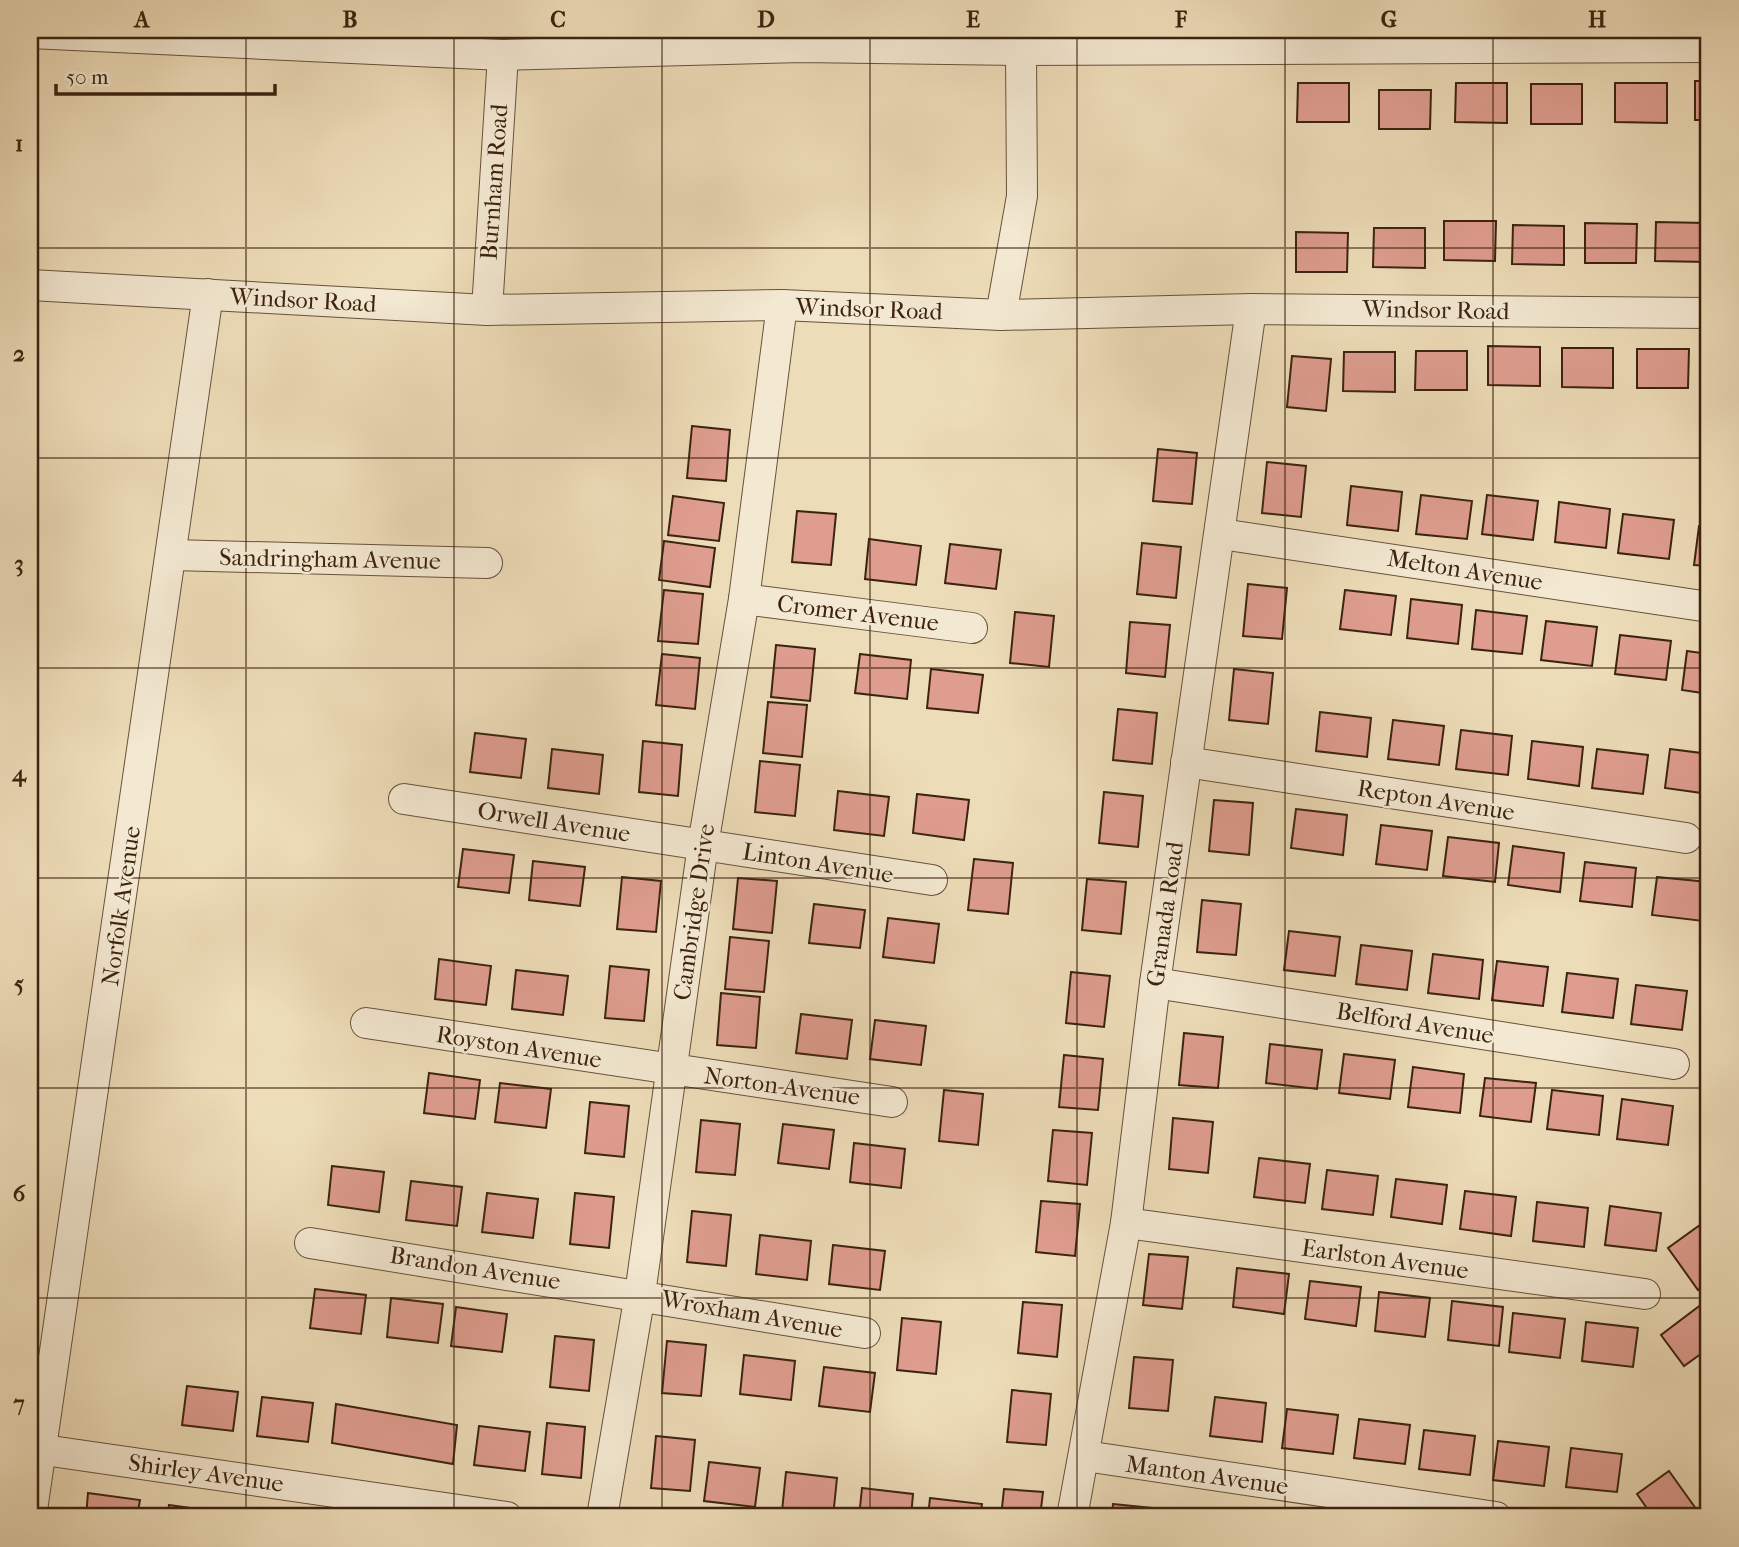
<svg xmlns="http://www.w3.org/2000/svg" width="1739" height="1547" viewBox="0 0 1739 1547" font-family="'IM FELL French Canon',serif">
	<rect width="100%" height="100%" fill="#eddcb8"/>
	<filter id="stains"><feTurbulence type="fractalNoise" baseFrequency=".00286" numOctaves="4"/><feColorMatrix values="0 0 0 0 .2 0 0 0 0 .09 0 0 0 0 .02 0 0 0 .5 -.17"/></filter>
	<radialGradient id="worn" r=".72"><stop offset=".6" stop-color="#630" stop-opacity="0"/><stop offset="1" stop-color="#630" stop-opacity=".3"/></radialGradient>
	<g fill="#df9d8f" stroke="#3c2310" stroke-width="2">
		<rect x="1695" y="81" width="14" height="39"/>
		<path d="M1298 83H1349V122H1297Z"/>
		<path d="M1456 83H1507V123L1455 122Z"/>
		<path d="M1615 83H1667V123L1615 122Z"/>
		<rect x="1531" y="84" width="51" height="40"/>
		<path d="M1379 90H1431L1430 129H1379Z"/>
		<path d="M1444 221H1496L1495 261 1444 260Z"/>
		<path d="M1656 222 1707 223V262L1655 261Z"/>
		<path d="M1585 223 1637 224 1636 263H1585Z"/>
		<path d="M1513 225 1564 226V265L1512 264Z"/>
		<path d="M1374 228H1425V268L1373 267Z"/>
		<path d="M1296 232 1348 233 1347 272H1296Z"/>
		<path d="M1488 346 1540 347V386L1488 385Z"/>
		<path d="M1704 347 1709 348V387H1704Z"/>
		<path d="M1562 348H1613V388L1562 387Z"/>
		<path d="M1637 349H1689L1688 388H1637Z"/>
		<path d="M1416 351H1467V390H1415Z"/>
		<path d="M1344 352H1395V392L1343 391Z"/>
		<path d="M1292 356 1331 359 1326 411 1287 407Z"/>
		<path d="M692 426 730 430 726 481 687 478Z"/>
		<path d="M1158 449 1197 453 1192 504 1153 501Z"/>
		<path d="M1267 462 1306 466 1301 517 1262 513Z"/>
		<path d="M1351 486 1402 492 1398 531 1347 525Z"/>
		<path d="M1421 495 1472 501 1467 539 1416 534Z"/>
		<path d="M1487 495 1538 501 1533 540 1482 534Z"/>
		<path d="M673 496 724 503 719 541 668 535Z"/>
		<path d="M1559 502 1610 509 1606 548 1555 542Z"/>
		<path d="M797 511 836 514 831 565 792 562Z"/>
		<path d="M1623 514 1674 520 1669 559 1618 553Z"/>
		<path d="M1699 526 1709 527V566L1694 565Z"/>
		<path d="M869 539 921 546 916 585 865 579Z"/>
		<path d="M664 541 715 548 710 587 659 580Z"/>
		<path d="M1142 543 1181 547 1176 598 1137 594Z"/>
		<path d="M950 544 1001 550 996 589 945 583Z"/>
		<path d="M1248 584 1287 588 1282 639 1243 636Z"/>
		<path d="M664 590 703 594 698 644 658 641Z"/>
		<path d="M1345 590 1396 596 1391 635 1340 629Z"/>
		<path d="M1411 599 1462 605 1458 644 1407 638Z"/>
		<path d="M1476 610 1527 616 1522 654 1472 649Z"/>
		<path d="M1015 612 1054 616 1049 667 1010 663Z"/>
		<path d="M1546 621 1597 627 1592 666 1541 660Z"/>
		<path d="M1130 622 1170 625 1165 677 1126 673Z"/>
		<path d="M1620 635 1671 641 1666 680 1615 674Z"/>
		<path d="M776 645 815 649 810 701 771 697Z"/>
		<path d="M1687 651 1709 654V694L1682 690Z"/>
		<path d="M662 654 700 658 695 709 656 705Z"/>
		<path d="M860 654 911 660 907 699 855 693Z"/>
		<path d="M931 669 983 675 978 713 927 708Z"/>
		<path d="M1234 669 1273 673 1268 724 1229 720Z"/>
		<path d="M768 702 807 705 802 757 763 753Z"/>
		<path d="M1118 709 1157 713 1152 764 1113 760Z"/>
		<path d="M1320 712 1371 718 1367 757 1316 751Z"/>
		<path d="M1393 720 1444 726 1439 765 1388 759Z"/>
		<path d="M1461 730 1512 736 1508 775 1456 769Z"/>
		<path d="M475 733 526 739 521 778 470 772Z"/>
		<path d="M643 741 682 745 678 796 639 792Z"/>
		<path d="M1532 741 1583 747 1579 786 1528 779Z"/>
		<path d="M552 749 603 755 599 794 548 788Z"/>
		<path d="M1597 749 1648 755 1643 794 1592 788Z"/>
		<path d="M1670 749 1709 754V794L1665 788Z"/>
		<path d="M760 761 800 765 795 816 755 812Z"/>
		<path d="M838 791 889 797 884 836 834 830Z"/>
		<path d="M1104 792 1143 796 1138 847 1099 843Z"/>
		<path d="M917 794 969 800 964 840 913 833Z"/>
		<path d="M1214 800 1253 803 1249 855 1209 851Z"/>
		<path d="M1296 809 1347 815 1343 855 1291 848Z"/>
		<path d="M1381 825 1432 831 1427 870 1376 864Z"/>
		<path d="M1448 837 1499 843 1495 882 1443 876Z"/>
		<path d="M1513 846 1564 853 1560 892 1508 885Z"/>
		<path d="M463 849 514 855 509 893 458 887Z"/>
		<path d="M974 859 1013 863 1008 914 968 910Z"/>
		<path d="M533 861 585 867 580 906 529 900Z"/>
		<path d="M1585 862 1636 868 1632 907 1580 901Z"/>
		<path d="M622 877 661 881 656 932 617 929Z"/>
		<path d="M1657 877 1708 882 1703 921 1652 915Z"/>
		<path d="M738 878 777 881 772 933 733 929Z"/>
		<path d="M1087 879 1126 882 1121 934 1082 930Z"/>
		<path d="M1202 900 1241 904 1236 955 1197 952Z"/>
		<path d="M814 904 865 910 860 948 809 943Z"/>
		<path d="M888 918 939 924 934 963 883 957Z"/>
		<path d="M1289 931 1340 937 1335 976 1284 970Z"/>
		<path d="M730 937 769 941 764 992 725 989Z"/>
		<path d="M1361 945 1412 951 1407 990 1356 984Z"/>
		<path d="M1433 954 1483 960 1479 999 1428 993Z"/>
		<path d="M439 959 491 966 486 1005 435 999Z"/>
		<path d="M1497 961 1548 967 1543 1006 1492 1000Z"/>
		<path d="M610 966 649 970 644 1021 605 1018Z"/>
		<path d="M516 970 568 976 563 1015 512 1009Z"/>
		<path d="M1071 972 1110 976 1104 1027 1066 1023Z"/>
		<path d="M1567 973 1618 979 1613 1018 1562 1012Z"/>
		<path d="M1636 985 1687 991 1682 1030 1631 1024Z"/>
		<path d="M721 993 760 997 756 1048 717 1045Z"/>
		<path d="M801 1014 852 1020 847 1059 796 1053Z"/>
		<path d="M875 1020 926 1026 921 1065 870 1059Z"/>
		<path d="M1184 1033 1223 1037 1218 1088 1179 1085Z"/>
		<path d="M1270 1044 1322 1050 1317 1089 1266 1083Z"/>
		<path d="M1344 1054 1395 1060 1390 1099 1339 1093Z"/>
		<path d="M1064 1055 1103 1059 1098 1110 1059 1107Z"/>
		<path d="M1413 1067 1464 1074 1460 1113 1408 1107Z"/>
		<path d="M429 1073 480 1080 475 1119 424 1113Z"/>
		<path d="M1485 1078 1536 1083 1531 1122 1480 1116Z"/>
		<path d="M500 1083 551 1089 546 1128 495 1122Z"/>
		<path d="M944 1090 983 1094 978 1145 939 1141Z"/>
		<path d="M1552 1090 1603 1096 1599 1135 1547 1129Z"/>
		<path d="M1622 1099 1673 1106 1668 1145 1617 1139Z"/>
		<path d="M590 1102 629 1106 624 1157 585 1153Z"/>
		<path d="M1173 1118 1213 1122 1208 1173 1169 1169Z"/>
		<path d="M701 1120 740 1124 735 1175 696 1172Z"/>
		<path d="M783 1124 834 1130 829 1169 778 1163Z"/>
		<path d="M1053 1130 1092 1133 1087 1185 1048 1181Z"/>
		<path d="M854 1143 905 1149 901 1188 850 1182Z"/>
		<path d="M1259 1158 1310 1164 1305 1203 1254 1197Z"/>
		<path d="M332 1166 384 1172 379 1212 328 1205Z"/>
		<path d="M1327 1170 1378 1176 1373 1215 1322 1209Z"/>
		<path d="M1396 1179 1447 1185 1442 1224 1391 1217Z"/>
		<path d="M411 1181 462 1187 457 1226 406 1220Z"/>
		<path d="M1465 1191 1516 1197 1511 1236 1460 1229Z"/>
		<path d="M487 1193 538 1199 533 1238 482 1232Z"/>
		<path d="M575 1193 614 1197 609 1248 570 1244Z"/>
		<path d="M1041 1201 1080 1204 1075 1256 1036 1252Z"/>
		<path d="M1537 1202 1588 1208 1584 1247 1533 1241Z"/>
		<path d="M1610 1206 1661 1213 1656 1251 1605 1245Z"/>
		<path d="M692 1211 731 1215 726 1266 687 1262Z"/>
		<path d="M1700 1225 1709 1238V1282L1698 1290 1668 1248Z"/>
		<path d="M760 1235 811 1241 807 1280 756 1274Z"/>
		<path d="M833 1245 885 1251 880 1290 829 1284Z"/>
		<path d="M1149 1254 1188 1257 1182 1309 1143 1305Z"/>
		<path d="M1237 1268 1289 1274 1284 1314 1233 1307Z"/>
		<path d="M1310 1281 1361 1287 1356 1326 1305 1319Z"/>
		<path d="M315 1289 366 1295 361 1334 310 1328Z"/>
		<path d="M1379 1292 1430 1298 1425 1337 1375 1331Z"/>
		<path d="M391 1298 443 1304 438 1343 387 1337Z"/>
		<path d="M1452 1301 1503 1307 1499 1346 1448 1340Z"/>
		<path d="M1023 1302 1062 1305 1057 1357 1018 1353Z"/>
		<path d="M1702 1304 1709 1314V1348L1684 1366 1661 1335Z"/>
		<path d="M456 1307 507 1314 502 1352 451 1346Z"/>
		<path d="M1513 1313 1565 1319 1560 1358 1509 1352Z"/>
		<path d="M902 1318 941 1322 936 1374 897 1370Z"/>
		<path d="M1586 1322 1638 1328 1633 1367 1582 1361Z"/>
		<path d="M555 1336 594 1340 589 1391 550 1387Z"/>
		<path d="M667 1341 706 1345 701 1396 662 1393Z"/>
		<path d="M744 1355 795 1361 791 1400 740 1394Z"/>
		<path d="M1134 1357 1173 1360 1168 1411 1129 1408Z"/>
		<path d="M824 1367 875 1373 870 1412 819 1406Z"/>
		<path d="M187 1386 238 1392 233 1431 182 1425Z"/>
		<path d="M1012 1390 1051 1394 1046 1445 1007 1442Z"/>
		<path d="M262 1397 313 1403 308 1442 257 1436Z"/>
		<path d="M1215 1397 1266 1403 1262 1442 1210 1436Z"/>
		<path d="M336 1404 457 1425 453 1464 332 1443Z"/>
		<path d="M1287 1409 1338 1415 1333 1454 1282 1448Z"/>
		<path d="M1359 1419 1410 1425 1405 1464 1354 1458Z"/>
		<path d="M547 1423 585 1427 581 1478 542 1474Z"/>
		<path d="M479 1426 530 1432 525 1471 474 1465Z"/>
		<path d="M1424 1430 1475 1436 1470 1475 1419 1469Z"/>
		<path d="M656 1436 695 1440 690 1491 651 1488Z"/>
		<path d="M1498 1441 1549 1447 1544 1486 1493 1480Z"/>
		<path d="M1571 1448 1622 1454 1617 1492 1566 1487Z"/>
		<path d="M709 1462 760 1468 755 1507 704 1501Z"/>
		<path d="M1669 1471 1699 1513 1693 1517H1653L1637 1494Z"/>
		<path d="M786 1472 837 1478 833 1517 782 1511Z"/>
		<path d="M862 1488 913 1494 911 1517H859Z"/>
		<path d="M1004 1489 1043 1492 1040 1517H1001Z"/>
		<path d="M88 1493 140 1500 137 1517H86Z"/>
		<path d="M930 1498 982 1504 980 1517H928Z"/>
		<path d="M1113 1504 1152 1508 1151 1517H1112Z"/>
		<path d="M169 1505 220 1512 219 1517H167Z"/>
		<path d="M232 1513 270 1517H231Z"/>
		<path d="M1201 1513 1236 1517H1200Z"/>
	</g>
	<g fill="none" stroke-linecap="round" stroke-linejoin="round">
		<g stroke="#68513a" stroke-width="32">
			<g id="minor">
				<path d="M30 33 503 55 802 47 1021 50 1709 47"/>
				<path d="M30 285 487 310 782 305 1001 315 1251 309 1709 313"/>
				<path d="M487 310 503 55"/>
				<path d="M1001 315 1022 196 1021 50"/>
				<path d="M1221 534 1709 607"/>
				<path d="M172 555 487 563"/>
				<path d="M744 599 972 628"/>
				<path d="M1186 762 1686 838"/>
				<path d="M404 799 932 880"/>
				<path d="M1155 983 1674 1064"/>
				<path d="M366 1023 892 1102"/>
				<path d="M1126 1223 1645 1294"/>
				<path d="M310 1243 865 1333"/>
				<path d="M30 1448 507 1517"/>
				<path d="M1085 1456 1496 1517"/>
				<path d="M31 1517 208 294"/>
				<path d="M602 1517 640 1294 703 845 744 599 782 305"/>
				<path d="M1072 1517 1126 1223 1155 983 1251 309"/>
			</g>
		</g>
		<use href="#minor" stroke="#f3e8d1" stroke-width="30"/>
	</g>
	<path fill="none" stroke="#3c2310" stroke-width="2" stroke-opacity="0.55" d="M246 30V1517M454 30V1517M662 30V1517M870 30V1517M1077 30V1517M1285 30V1517M1493 30V1517M30 248H1709M30 458H1709M30 668H1709M30 878H1709M30 1088H1709M30 1298H1709"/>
	<g text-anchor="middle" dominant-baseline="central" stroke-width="5" stroke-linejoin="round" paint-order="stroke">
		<g font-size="24" fill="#3c2310" stroke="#f3e8d1">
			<text transform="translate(494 182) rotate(-86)">Burnham Road</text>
			<text transform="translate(303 300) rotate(3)">Windsor Road</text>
			<text transform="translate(869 309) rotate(2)">Windsor Road</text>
			<text transform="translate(1436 310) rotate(1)">Windsor Road</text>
			<text transform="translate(330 559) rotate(1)">Sandringham Avenue</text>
			<text transform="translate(1465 570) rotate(9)">Melton Avenue</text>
			<text transform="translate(858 613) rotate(7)">Cromer Avenue</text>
			<text transform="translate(1436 800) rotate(9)">Repton Avenue</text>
			<text transform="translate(554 822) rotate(9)">Orwell Avenue</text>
			<text transform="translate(818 863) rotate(9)">Linton Avenue</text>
			<text transform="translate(121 906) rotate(-82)">Norfolk Avenue</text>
			<text transform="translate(694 912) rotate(-82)">Cambridge Drive</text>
			<text transform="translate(1165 914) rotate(-82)">Granada Road</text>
			<text transform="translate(1415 1023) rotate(9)">Belford Avenue</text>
			<text transform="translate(519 1047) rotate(9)">Royston Avenue</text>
			<text transform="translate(782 1086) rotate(8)">Norton Avenue</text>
			<text transform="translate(1385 1259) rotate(8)">Earlston Avenue</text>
			<text transform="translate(475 1268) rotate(9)">Brandon Avenue</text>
			<text transform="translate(752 1314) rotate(10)">Wroxham Avenue</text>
			<text transform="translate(206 1473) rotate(8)">Shirley Avenue</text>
			<text transform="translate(1207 1475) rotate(8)">Manton Avenue</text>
		</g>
	</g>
	<rect width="1739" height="1547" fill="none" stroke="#eddcb8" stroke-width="77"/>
	<path d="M56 84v10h219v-10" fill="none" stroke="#3c2310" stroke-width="3.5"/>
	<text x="66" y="84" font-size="21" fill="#3c2310" stroke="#f3e8d1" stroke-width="5" paint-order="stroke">50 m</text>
	<rect x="38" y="38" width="1662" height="1470" fill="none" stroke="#3c2310" stroke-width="2.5"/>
	<g font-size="23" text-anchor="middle" font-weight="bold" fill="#3c2310">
		<text x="142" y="27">A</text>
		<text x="350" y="27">B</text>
		<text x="558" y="27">C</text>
		<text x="766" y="27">D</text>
		<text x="973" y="27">E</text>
		<text x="1181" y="27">F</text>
		<text x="1389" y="27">G</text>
		<text x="1597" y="27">H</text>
		<text x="19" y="151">1</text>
		<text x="19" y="361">2</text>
		<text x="19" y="571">3</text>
		<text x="19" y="781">4</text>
		<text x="19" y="991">5</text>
		<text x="19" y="1201">6</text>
		<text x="19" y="1411">7</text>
	</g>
	<rect width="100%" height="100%" filter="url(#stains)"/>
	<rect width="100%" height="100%" fill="url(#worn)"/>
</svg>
